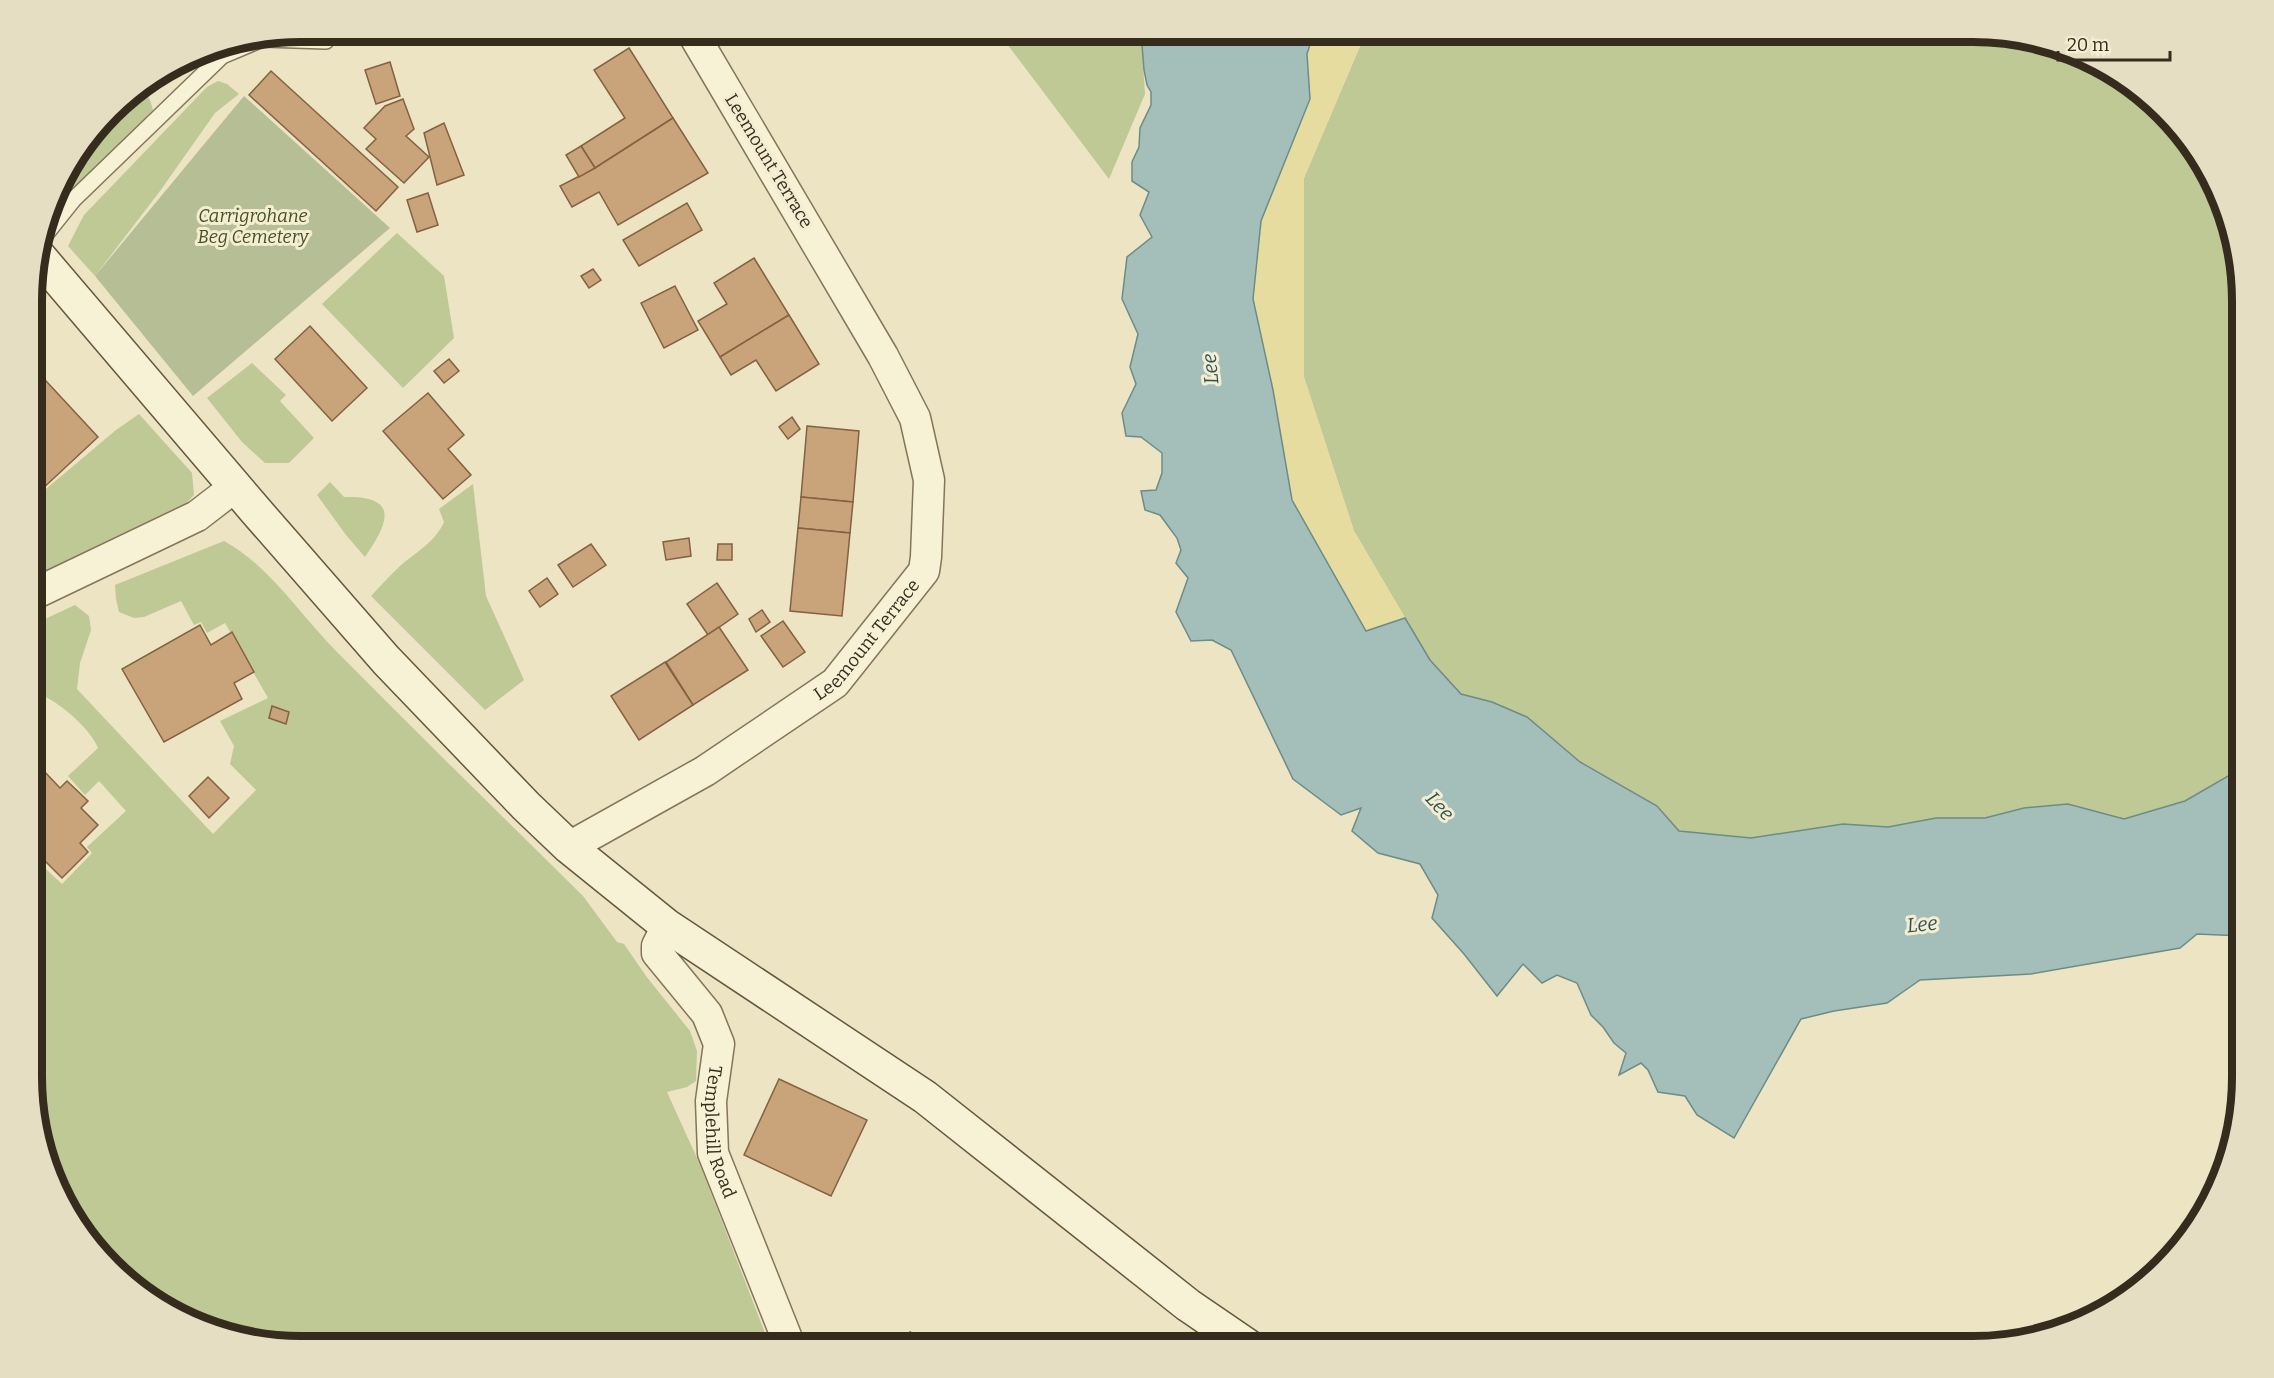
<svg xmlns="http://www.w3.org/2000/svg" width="2274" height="1378" viewBox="0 0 2274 1378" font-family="Bitter,serif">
	<rect width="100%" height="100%" fill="#ece4c2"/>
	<g fill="#bec996">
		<path d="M998 32H1141L1145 94 1109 179Z"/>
		<path d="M1366 32H1974L2059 46 2123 77 2206 166 2242 284V765L2237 771 2185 801 2124 820 2068 804 2024 808 1985 818H1936L1888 827 1843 824 1751 838 1679 831 1657 806 1580 762 1527 717 1492 702 1461 694 1430 660 1354 531 1304 377V178Z"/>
		<path d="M218 81 227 84 239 94 215 113 160 191 95 276 68 246 84 215 207 87Z"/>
		<path d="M141 87 150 100 153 110 62 202 52 207 59 181 123 99Z"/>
		<path d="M397 233 444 276 454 338 403 388 322 304Z"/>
		<path d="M252 363 286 395 280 401 314 438 289 463H265L242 442 207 398Z"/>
		<path d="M139 414 192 473 194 495 178 512 34 578V499L116 430Z"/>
		<path d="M330 482 344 497C401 495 388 524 365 557L346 535 317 495Z"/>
		<path d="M473 484 486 596 524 680 485 710 371 596C380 587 388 577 398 568 415 552 434 544 444 522L439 509Z"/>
		<path d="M224 541C270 566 300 615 337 652 418 734 501 815 583 896L617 942 624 944 646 976 690 1031 697 1051 696 1081 687 1087 667 1092 701 1167 770 1346H300L215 1332 151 1301 77 1227 34 1112V858L62 884 92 853 87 847 126 811 99 781 85 795 68 776 98 748C91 729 54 696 34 693V624L75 605 89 616 91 630 80 663 77 689 213 834 256 790 230 764 234 746 220 721 268 698 225 623 207 633 201 622 194 625 181 601 144 617 134 618 119 612 116 599 115 585Z"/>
		<path d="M2212 1197 2197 1227 2177 1246 2173 1239Z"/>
	</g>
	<path fill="#e7dca0" d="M1314 32H1366L1304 178V377L1354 531 1405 618 1366 631 1292 500 1273 390 1253 299 1261 221 1310 99 1307 54Z"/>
	<path fill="#b5be95" d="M244 96 390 228 193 396 95 276Z"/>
	<path fill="#a4bfba" stroke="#6c8c88" stroke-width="1.5" d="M1141 32H1314L1307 54 1310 99 1261 221 1253 299 1273 390 1292 500 1366 631 1405 618 1430 660 1461 694 1492 702 1527 717 1580 762 1657 806 1679 831 1751 838 1843 824 1888 827 1936 818H1985L2024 808 2068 804 2124 819 2185 801 2237 771 2242 765V936L2197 934 2180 948 2031 974 1920 980 1887 1003 1834 1011 1801 1019 1734 1138 1697 1115 1685 1096 1658 1092 1648 1070 1641 1063 1619 1075 1626 1053 1614 1043 1603 1027 1591 1015 1577 983 1557 975 1542 983 1523 964 1497 996 1464 954 1432 918 1438 895 1420 864 1378 853 1352 831 1361 808 1341 815 1293 779 1231 650 1212 640 1191 641 1176 612 1188 578 1176 563 1181 550 1177 538 1160 515 1145 510 1141 491 1156 490 1162 473V453L1141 437 1126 436 1122 413 1136 384 1130 367 1138 334 1122 299 1127 257 1152 237 1140 215 1149 192 1132 181V162L1139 147 1140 128 1151 105V92L1147 85 1144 70Z"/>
	<g fill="#c9a379" stroke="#836241" stroke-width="1.5">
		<path d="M629 48 673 118 595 168 581 146 625 118 594 70Z"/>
		<path d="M390 62 400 96 376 104 365 70Z"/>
		<path d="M271 71 398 187 376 211 249 95Z"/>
		<path d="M403 99 414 129 406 136 429 157 404 183 366 149 376 139 364 128 385 106Z"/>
		<path d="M673 118 708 173 618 225 599 192 572 207 560 186 595 168Z"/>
		<path d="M444 123 464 175 437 185 424 133Z"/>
		<path d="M581 146 595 168 579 177 566 155Z"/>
		<path d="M428 193 438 225 417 232 407 200Z"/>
		<path d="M687 203 702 230 639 266 623 240Z"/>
		<path d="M754 258 789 315 720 357 698 321 727 304 714 283Z"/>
		<path d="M593 269 601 280 589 288 581 276Z"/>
		<path d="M675 286 698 330 664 348 641 303Z"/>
		<path d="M789 315 819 364 776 391 756 360 731 375 720 357Z"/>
		<path d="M310 326 367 388 332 421 275 359Z"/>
		<path d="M449 359 459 371 444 383 434 371Z"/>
		<path d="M34 368 98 437 39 492 34 486Z"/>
		<path d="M428 393 464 435 448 449 471 475 443 499 383 431Z"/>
		<path d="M792 417 800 429 788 439 779 427Z"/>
		<path d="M807 426 859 431 853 502 801 497Z"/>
		<path d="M801 497 853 502 850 533 798 528Z"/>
		<path d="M798 528 850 533 842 616 790 611Z"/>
		<path d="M689 538 691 556 666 560 663 542Z"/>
		<path d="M591 544 606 565 573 587 558 565Z"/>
		<path d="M718 544H732V560H717Z"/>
		<path d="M547 578 558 594 540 607 529 591Z"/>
		<path d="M717 583 738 614 708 635 687 604Z"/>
		<path d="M762 610 770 622 756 632 749 619Z"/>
		<path d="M783 621 805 652 783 667 761 636Z"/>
		<path d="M200 625 211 645 232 632 254 672 234 683 242 699 164 742 122 669Z"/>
		<path d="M719 627 748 670 693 705 666 662Z"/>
		<path d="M665 662 693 705 639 740 611 696Z"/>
		<path d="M272 706 289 712 286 724 269 718Z"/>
		<path d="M43 770 60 788 67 781 88 801 81 808 98 825 80 843 88 852 62 878 36 852 34 854V776L35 778Z"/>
		<path d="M208 777 229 798 209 818 189 796Z"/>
		<path d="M779 1079 867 1120 831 1196 744 1155Z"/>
		<path d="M910 1332 940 1346H902Z"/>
	</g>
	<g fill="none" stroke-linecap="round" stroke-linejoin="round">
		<g stroke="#85755a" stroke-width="18">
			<g id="service">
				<path d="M264 39 326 41 327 32"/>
				<path d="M42 239 74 199 222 56 260 40"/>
			</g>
		</g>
		<g stroke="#85755a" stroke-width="33">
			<g id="minor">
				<path d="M34 594 197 516 236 486"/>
				<path id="s1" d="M569 847 705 771 835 683 924 571 926 557 929 480 915 418 883 356 692 32"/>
				<path id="s2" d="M667 926 657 946V953L707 1014 719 1044 711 1101 713 1153 790 1346"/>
			</g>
		</g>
		<g stroke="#66563d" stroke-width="36">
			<path id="secondary" d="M37 254 256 511 386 660 526 806 569 847 667 926 925 1097 1188 1305 1248 1346"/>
		</g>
		<use href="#service" stroke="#f7f1d5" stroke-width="15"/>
		<use href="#minor" stroke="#f7f1d5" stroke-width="30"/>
		<use href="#secondary" stroke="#f7f1d5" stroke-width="33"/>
	</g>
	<g text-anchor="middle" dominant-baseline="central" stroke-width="6" stroke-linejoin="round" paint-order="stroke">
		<g font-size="18" fill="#352c1e" stroke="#f4edd1">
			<text transform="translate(769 161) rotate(59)">Leemount Terrace</text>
			<text stroke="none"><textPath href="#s1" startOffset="366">Leemount Terrace</textPath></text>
			<text stroke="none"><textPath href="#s2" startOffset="230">Templehill Road</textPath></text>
		</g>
		<g font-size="18" font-style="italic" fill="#415125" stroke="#f4edd1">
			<text x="253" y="216">Carrigrohane<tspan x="253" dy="21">Beg Cemetery</tspan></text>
		</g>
		<g font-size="20" font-style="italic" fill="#2d5354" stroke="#f4edd1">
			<text transform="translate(1210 369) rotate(-96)">Lee</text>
			<text transform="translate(1440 806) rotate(47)">Lee</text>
			<text transform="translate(1922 924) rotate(-6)">Lee</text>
		</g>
	</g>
	<path d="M0 0H2274V1378H0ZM301 42H1973A259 259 0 0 1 2232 301V1077A259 259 0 0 1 1973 1336H301A259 259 0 0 1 42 1077V301A259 259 0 0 1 301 42Z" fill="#e5dec3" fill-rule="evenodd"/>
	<path fill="none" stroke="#352c1e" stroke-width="8" d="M301 42H1973A259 259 0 0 1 2232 301V1077A259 259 0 0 1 1973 1336H301A259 259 0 0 1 42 1077V301A259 259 0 0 1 301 42Z"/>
	<path d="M2058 51v9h112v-9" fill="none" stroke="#352c1e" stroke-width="3"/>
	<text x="2067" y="51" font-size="18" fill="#352c1e" stroke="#f4edd1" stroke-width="4.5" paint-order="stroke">20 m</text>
</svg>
